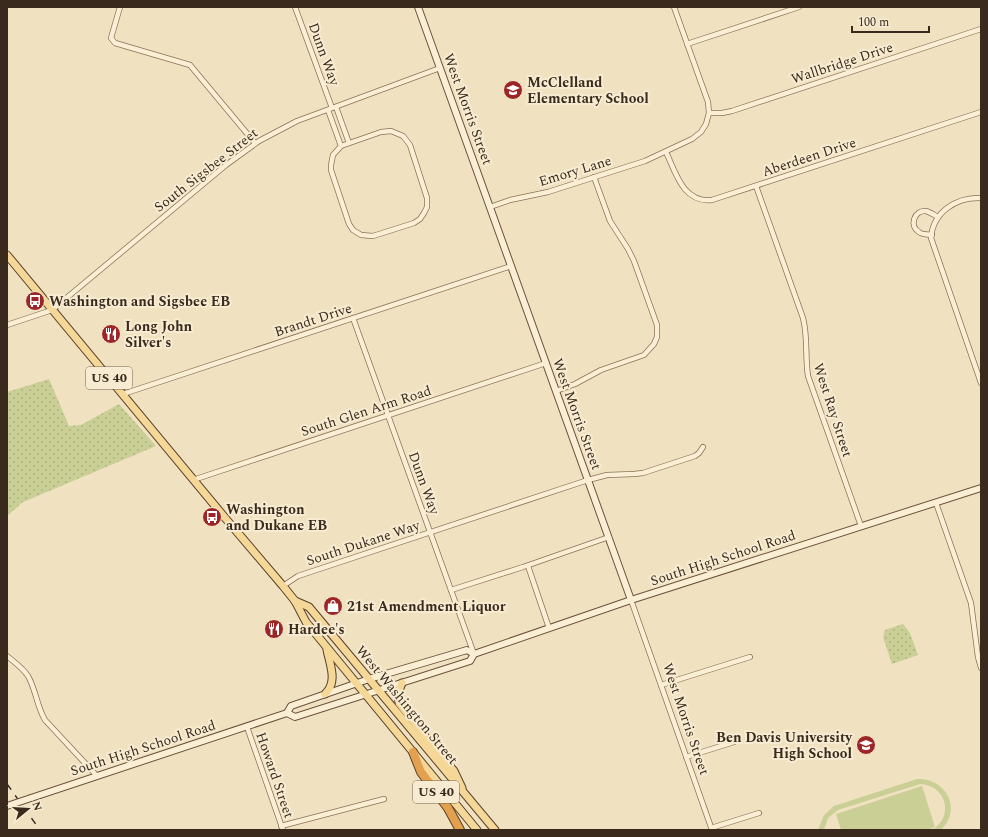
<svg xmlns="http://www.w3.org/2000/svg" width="988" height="837" viewBox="0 0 988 837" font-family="Spectral,serif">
	<defs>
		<pattern id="green-dots" width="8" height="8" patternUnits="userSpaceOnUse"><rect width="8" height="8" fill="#c9cf95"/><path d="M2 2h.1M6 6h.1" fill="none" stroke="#adb280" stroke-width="1.8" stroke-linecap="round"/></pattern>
	</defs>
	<rect width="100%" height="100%" fill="#f0e1c1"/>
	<g fill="url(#green-dots)">
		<path d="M49 379 69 426 81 425 119 404 156 446 23 502 7 516V392Z"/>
		<path d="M903 624 910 633 918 655 892 664 883 637 885 630Z"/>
	</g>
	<g fill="#c9cf95">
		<path d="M917 779C946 778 963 809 941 830H932C955 816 946 785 920 784L838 810 828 818 824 830H818L824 815 834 806Z"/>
		<path d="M922 786 935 827 927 830H841L836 814Z"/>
	</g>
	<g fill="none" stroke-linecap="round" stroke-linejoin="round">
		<g stroke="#8a7258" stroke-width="6">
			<g id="street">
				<path d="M120 7 111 38 115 43 190 65 255 143"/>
				<path d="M295 7 332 108"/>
				<path d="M687 44 799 7"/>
				<path d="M336 107 349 143"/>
				<path d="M328 110 341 146"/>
				<path d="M709 113H722L732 111 981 29"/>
				<path d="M391 131 403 136 410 145 427 198V207L424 213 420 219 414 223 373 236 361 235 353 230 349 224 331 170V165L333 155 341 146 381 132Z"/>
				<path d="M666 152C676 173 683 203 712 200L981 112"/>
				<path d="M756 186 803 318C808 337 805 357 808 376L861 526"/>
				<path d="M981 198C956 197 933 212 931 238L981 383"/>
				<path d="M490 207 510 200 548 192 645 161 692 139 701 132 706 124 709 113 708 102 674 7"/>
				<path d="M932 235C927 234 922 235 919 232 909 226 914 210 926 211 930 212 934 215 938 217"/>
				<path d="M353 318 474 654"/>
				<path d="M7 325 52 310 226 165 259 141 297 121 440 68"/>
				<path d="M556 391 575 384 601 370 644 355 654 344 657 337V325L634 261 628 249 610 221 594 177"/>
				<path d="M123 394 511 266"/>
				<path d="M193 480 546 363"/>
				<path d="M936 503 971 603 978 657 981 668"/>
				<path d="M528 566 549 628"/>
				<path d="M283 586 298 576 588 480 607 475 634 474 643 473 695 456 699 453 703 447"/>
				<path d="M451 590 523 567 609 537"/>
				<path d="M631 600 712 830"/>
				<path d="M7 656C14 662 23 668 28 676 36 690 37 707 45 720L97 776"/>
				<path d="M661 685 750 657"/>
				<path d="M247 727 283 830"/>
				<path d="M686 757 734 742"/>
				<path d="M281 826 384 799"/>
				<path d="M711 828 759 813"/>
			</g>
		</g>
		<g stroke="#6c533b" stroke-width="8">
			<g id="secondary">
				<path d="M418 7 631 600"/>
				<path d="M287 713 295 717 470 661 474 654 631 600 981 488"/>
				<path d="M31 798 287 713 291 706 369 679 467 650 474 654"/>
			</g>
		</g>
		<g stroke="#58402c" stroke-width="9">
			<g id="primary">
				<path d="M7 255 226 519 283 586 295 601 306 622 477 830"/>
				<path d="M295 601 309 607 495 830"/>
				<path d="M402 683 398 693 399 703 428 740 454 771 462 788"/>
				<path d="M325 694C338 682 330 665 327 650"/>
			</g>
		</g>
		<g stroke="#58402c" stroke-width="10">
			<path id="highway" d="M413 752 421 772 448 808 460 830"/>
		</g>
		<use href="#street" stroke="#faefd5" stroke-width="4.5"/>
		<use href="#secondary" stroke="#faefd5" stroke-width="6"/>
		<use href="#primary" stroke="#f5d797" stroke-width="7"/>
		<use href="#highway" stroke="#e3a04e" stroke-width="8"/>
		<path stroke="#392a1d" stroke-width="1.5" stroke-dasharray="7 7" stroke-linecap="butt" d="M7 784 40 830"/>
		<g stroke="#6c533b" stroke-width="8" stroke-linecap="butt">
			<path id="secondary-bridge" d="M7 806 31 798"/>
		</g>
		<use href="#secondary-bridge" stroke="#faefd5" stroke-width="6"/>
	</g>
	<defs>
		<g id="school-disc" transform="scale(1)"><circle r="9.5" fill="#9c2527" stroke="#f7ecd1"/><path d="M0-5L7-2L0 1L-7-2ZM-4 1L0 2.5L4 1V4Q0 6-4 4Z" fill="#fff"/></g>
		<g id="bus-disc" transform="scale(1)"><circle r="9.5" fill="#9c2527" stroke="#f7ecd1"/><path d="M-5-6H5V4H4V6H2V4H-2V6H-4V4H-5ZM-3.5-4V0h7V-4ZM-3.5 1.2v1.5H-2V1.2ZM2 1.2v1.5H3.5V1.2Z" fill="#fff"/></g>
		<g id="restaurant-disc" transform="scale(1)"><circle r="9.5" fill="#9c2527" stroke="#f7ecd1"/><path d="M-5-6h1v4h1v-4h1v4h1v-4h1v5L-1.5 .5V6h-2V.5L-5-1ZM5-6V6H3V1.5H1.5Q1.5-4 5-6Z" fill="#fff"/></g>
		<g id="shop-disc" transform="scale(1)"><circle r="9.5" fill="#9c2527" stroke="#f7ecd1"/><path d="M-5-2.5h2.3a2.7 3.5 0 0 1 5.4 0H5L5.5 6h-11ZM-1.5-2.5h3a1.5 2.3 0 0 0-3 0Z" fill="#fff"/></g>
	</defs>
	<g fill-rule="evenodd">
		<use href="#school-disc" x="513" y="90"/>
		<use href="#bus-disc" x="35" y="301"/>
		<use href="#restaurant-disc" x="111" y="334"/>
		<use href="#bus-disc" x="212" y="517"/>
		<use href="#shop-disc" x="333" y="606"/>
		<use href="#restaurant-disc" x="274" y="629"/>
		<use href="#school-disc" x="866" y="745"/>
	</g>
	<g text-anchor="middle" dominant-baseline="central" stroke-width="4" stroke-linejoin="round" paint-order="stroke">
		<g fill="#f7ecd1" stroke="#726453" stroke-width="1">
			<rect x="86" y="367" width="46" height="22" rx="3"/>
			<rect x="413" y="781" width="46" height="22" rx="3"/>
		</g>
		<g font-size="13" font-weight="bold" fill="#392a1d">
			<text x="109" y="378">US 40</text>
			<text x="436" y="792">US 40</text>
		</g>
		<g font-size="14" fill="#392a1d" stroke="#f7ecd1">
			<text transform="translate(324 54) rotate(70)">Dunn Way</text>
			<text transform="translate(842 63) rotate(-18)">Wallbridge Drive</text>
			<text transform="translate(468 109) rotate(70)">West Morris Street</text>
			<text transform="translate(809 157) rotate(-18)">Aberdeen Drive</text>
			<text transform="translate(206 170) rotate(-38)">South Sigsbee Street</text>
			<text transform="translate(575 171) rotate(-17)">Emory Lane</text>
			<text transform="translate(313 320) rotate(-18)">Brandt Drive</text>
			<text transform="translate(833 410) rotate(72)">West Ray Street</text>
			<text transform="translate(366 411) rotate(-18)">South Glen Arm Road</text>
			<text transform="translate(577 414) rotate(70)">West Morris Street</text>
			<text transform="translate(424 483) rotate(70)">Dunn Way</text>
			<text transform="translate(363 543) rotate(-18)">South Dukane Way</text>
			<text transform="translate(723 558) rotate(-18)">South High School Road</text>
			<text transform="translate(407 705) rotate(50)">West Washington Street</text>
			<text transform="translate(686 719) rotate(71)">West Morris Street</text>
			<text transform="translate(143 748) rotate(-18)">South High School Road</text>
			<text transform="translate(275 775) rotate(71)">Howard Street</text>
		</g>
		<g font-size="14" font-weight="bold" fill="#392a1d" stroke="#f7ecd1" text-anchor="start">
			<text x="527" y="82">McClelland<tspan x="527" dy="16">Elementary School</tspan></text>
			<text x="49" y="301">Washington and Sigsbee EB</text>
			<text x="125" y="326">Long John<tspan x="125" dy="16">Silver's</tspan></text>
			<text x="226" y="509">Washington<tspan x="226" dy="16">and Dukane EB</tspan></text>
			<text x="347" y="606">21st Amendment Liquor</text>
			<text x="288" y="629">Hardee's</text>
			<text x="852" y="737" text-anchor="end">Ben Davis University<tspan x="852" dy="16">High School</tspan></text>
		</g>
	</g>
	<rect width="988" height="837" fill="none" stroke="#392a1d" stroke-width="16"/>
	<g transform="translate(28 809) rotate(72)" stroke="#f7ecd1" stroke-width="3" paint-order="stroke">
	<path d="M0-3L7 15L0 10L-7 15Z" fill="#392a1d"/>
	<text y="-6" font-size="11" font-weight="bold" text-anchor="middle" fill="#392a1d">N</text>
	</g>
	<path d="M852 26v6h77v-6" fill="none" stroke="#392a1d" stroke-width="2"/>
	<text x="858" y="26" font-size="12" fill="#392a1d" stroke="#f7ecd1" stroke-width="3" paint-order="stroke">100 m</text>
</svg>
